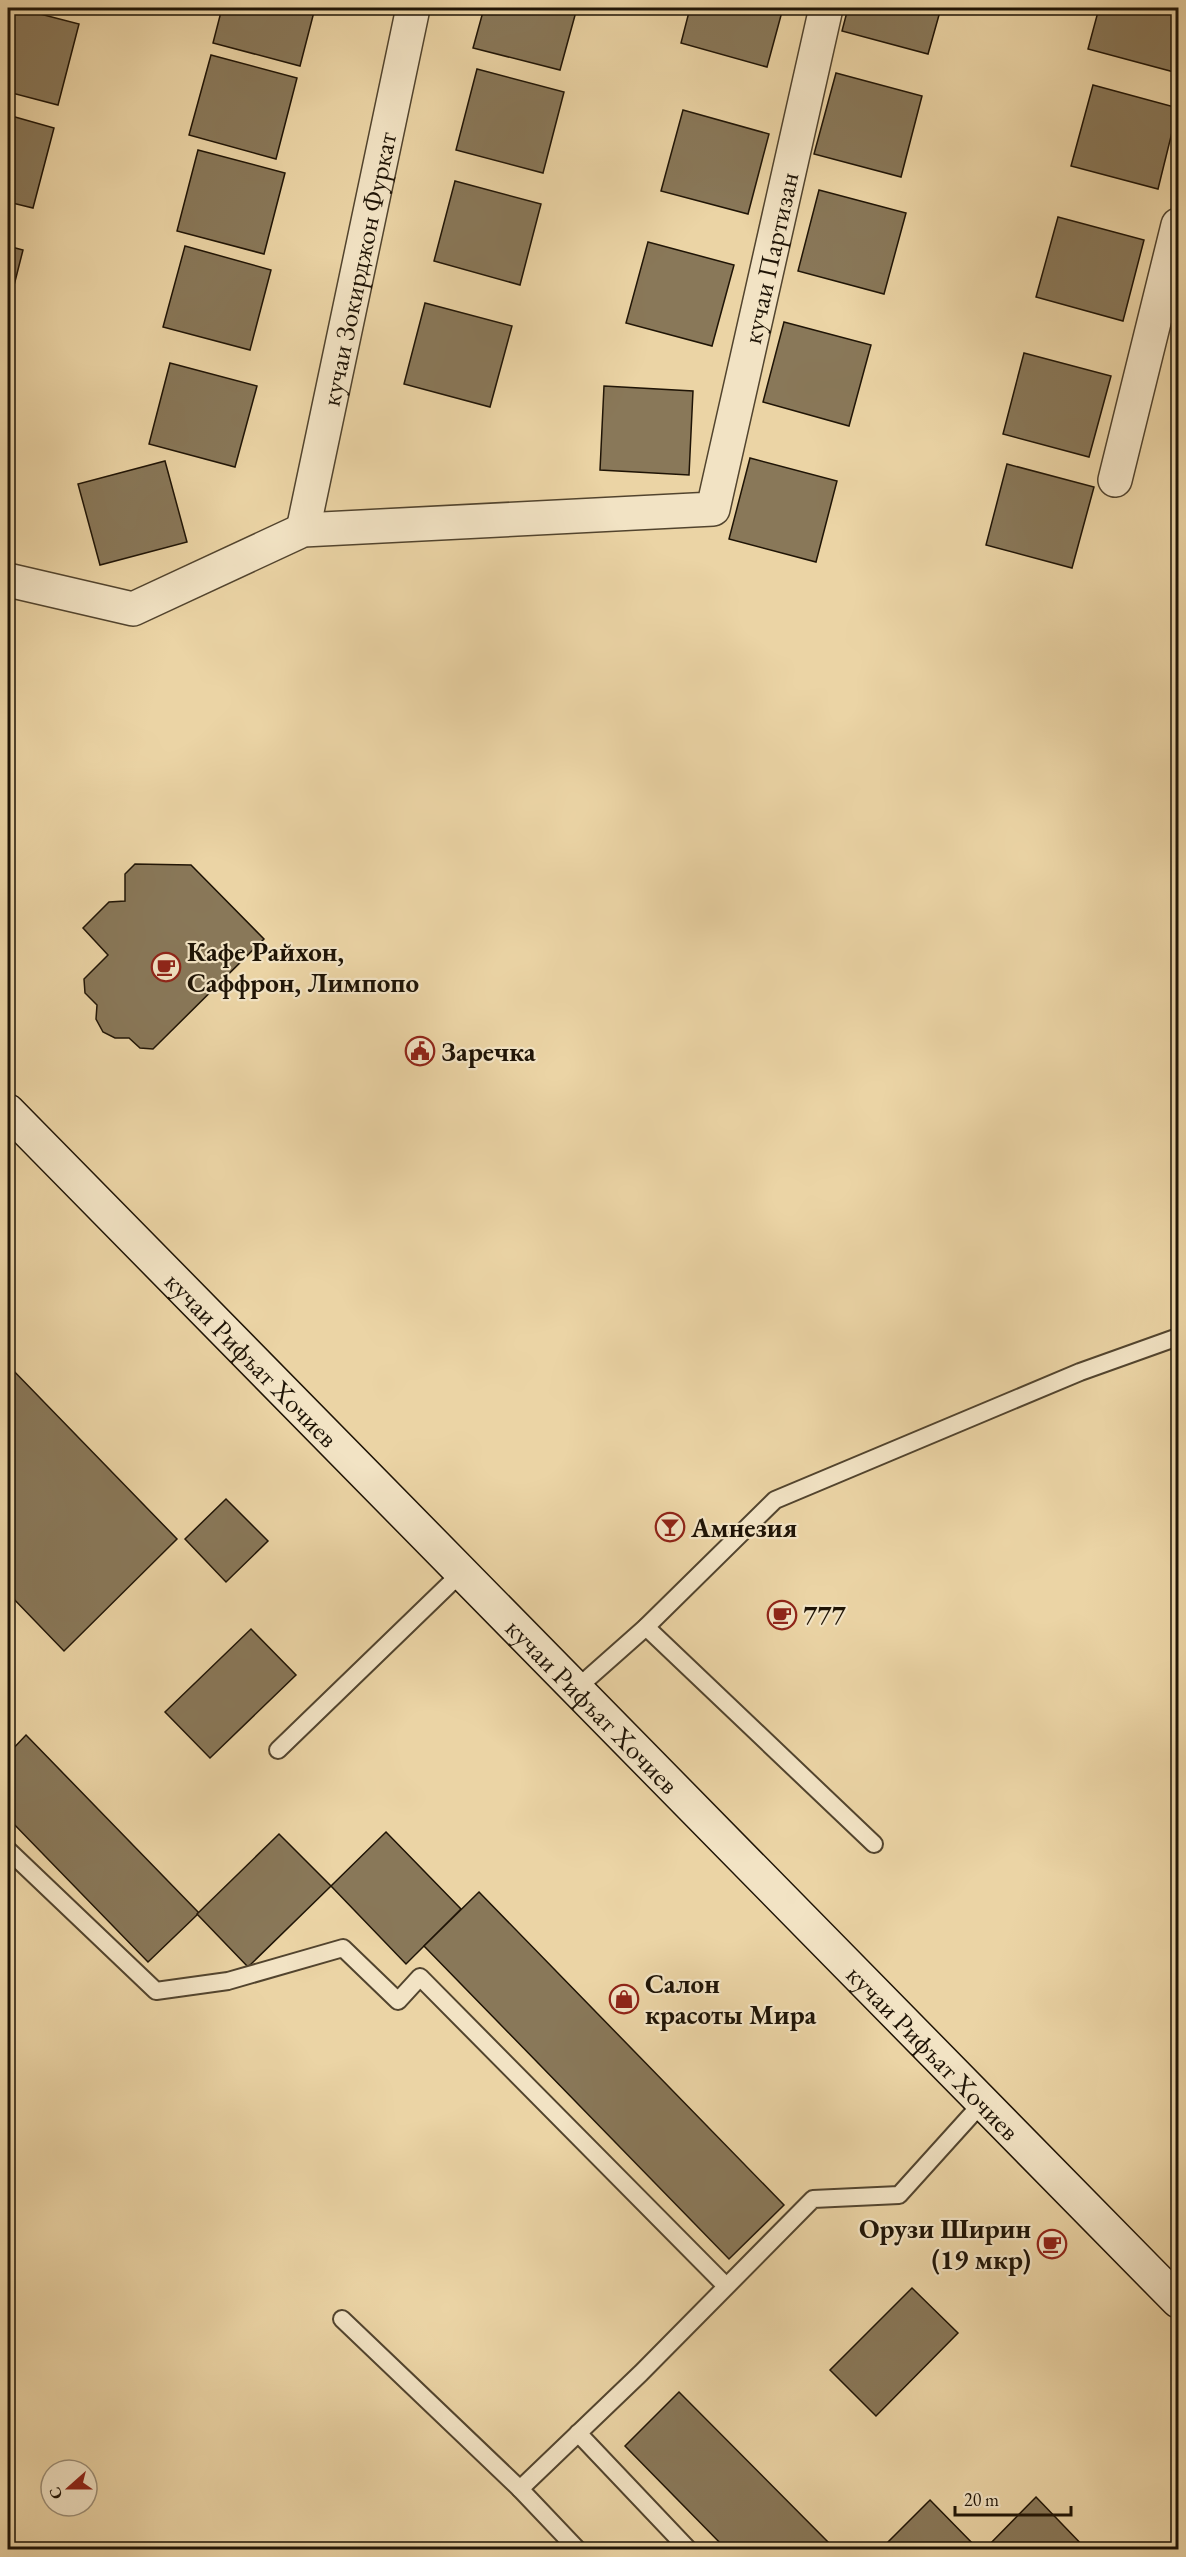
<svg xmlns="http://www.w3.org/2000/svg" width="1186" height="2557" viewBox="0 0 1186 2557" font-family="'EB Garamond',serif">
	<rect width="100%" height="100%" fill="#ebd4a5"/>
	<filter id="stains"><feTurbulence type="fractalNoise" baseFrequency=".00333" numOctaves="4"/><feColorMatrix values="0 0 0 0 .2 0 0 0 0 .09 0 0 0 0 .02 0 0 0 .5 -.17"/></filter>
	<radialGradient id="worn" r=".72"><stop offset=".6" stop-color="#630" stop-opacity="0"/><stop offset="1" stop-color="#630" stop-opacity=".3"/></radialGradient>
	<g fill="#897859" stroke="#1f1406" stroke-width="1.5">
		<path d="M8 8H17L79 24 58 105 8 92Z"/>
		<path d="M222 8H315L300 66 213 43Z"/>
		<path d="M484 8H577L560 70 473 48Z"/>
		<path d="M690 8H783L767 67 681 43Z"/>
		<path d="M848 8H941L928 54 842 31Z"/>
		<path d="M1099 8H1178V56L1174 72 1088 49Z"/>
		<path d="M211 55 297 78 276 159 189 135Z"/>
		<path d="M477 69 564 92 543 173 456 150Z"/>
		<path d="M836 73 922 96 901 177 814 154Z"/>
		<path d="M1093 85 1178 108 1158 189 1071 166Z"/>
		<path d="M683 110 769 134 748 214 661 191Z"/>
		<path d="M8 115 54 128 33 208 8 202Z"/>
		<path d="M198 150 285 173 264 254 177 231Z"/>
		<path d="M455 181 541 204 520 285 434 261Z"/>
		<path d="M819 190 906 213 884 294 798 271Z"/>
		<path d="M1058 217 1144 240 1123 321 1036 297Z"/>
		<path d="M648 242 734 265 712 346 626 323Z"/>
		<path d="M8 246 23 250 8 309Z"/>
		<path d="M185 246 271 270 250 350 163 327Z"/>
		<path d="M425 303 512 326 490 407 404 384Z"/>
		<path d="M784 322 871 345 849 426 763 402Z"/>
		<path d="M1024 353 1111 376 1089 457 1003 434Z"/>
		<path d="M170 363 257 386 235 467 149 444Z"/>
		<path d="M604 386 693 391 689 475 600 470Z"/>
		<path d="M750 458 837 481 816 562 729 539Z"/>
		<path d="M165 461 187 542 100 565 78 484Z"/>
		<path d="M1007 464 1094 487 1072 568 986 545Z"/>
		<path d="M135 864 191 865 264 939 153 1049 140 1048 129 1038H115L103 1032 96 1019 97 1005 85 993 84 979 108 955 83 928 109 902 125 901V874Z"/>
		<path d="M8 1365 177 1539 64 1651 8 1593Z"/>
		<path d="M226 1499 268 1541 226 1582 185 1539Z"/>
		<path d="M251 1629 296 1675 210 1758 165 1712Z"/>
		<path d="M26 1735 199 1913 148 1962 8 1818V1754Z"/>
		<path d="M386 1832 461 1909 406 1964 331 1886Z"/>
		<path d="M279 1834 331 1886 248 1967 197 1914Z"/>
		<path d="M479 1892 784 2205 729 2259 424 1946Z"/>
		<path d="M912 2288 958 2333 876 2416 830 2370Z"/>
		<path d="M679 2392 836 2550H727L625 2446Z"/>
		<path d="M1036 2497 1087 2550H984Z"/>
		<path d="M930 2500 979 2550H880Z"/>
	</g>
	<g fill="none" stroke-linecap="round" stroke-linejoin="round">
		<g stroke="#52442e" stroke-width="20">
			<g id="service">
				<path d="M646 1627 874 1844"/>
				<path d="M576 1689 646 1627 775 1500 1080 1372 1178 1337"/>
				<path d="M278 1750 461 1573"/>
				<path d="M8 1850 156 1991 228 1981 343 1948 398 2001 420 1977 725 2285"/>
				<path d="M342 2319 520 2489 641 2373 813 2199 899 2195 983 2102"/>
				<path d="M578 2433 689 2550"/>
				<path d="M520 2489 578 2550"/>
			</g>
		</g>
		<g stroke="#52442e" stroke-width="36">
			<g id="minor">
				<path d="M1115 480 1178 225"/>
				<path id="s1" d="M303 530 413 8"/>
				<path id="s2" d="M8 580 133 609 303 530 713 509 826 8"/>
			</g>
		</g>
		<g stroke="#1f1406" stroke-width="36">
			<g id="secondary">
				<path id="s3" d="M8 1111 1178 2301"/>
			</g>
		</g>
		<use href="#service" stroke="#f2e3c4" stroke-width="16"/>
		<use href="#minor" stroke="#f2e3c4" stroke-width="33"/>
		<use href="#secondary" stroke="#f2e3c4" stroke-width="33"/>
	</g>
	<defs>
		<g id="cafe-ring" transform="scale(1.5)"><circle r="9.5" fill="#f2e3c4" stroke="#8f2418" stroke-width="1.5"/><path d="M-5.5-4.5H6V0H3Q3 3.5 0 3.5H-2.5Q-5.5 3.5-5.5 0ZM3-3.2v2h1.7v-2ZM-6 4.5H4V6H-6Z" fill="#8f2418"/></g>
		<g id="civic-ring" transform="scale(1.5)"><circle r="9.5" fill="#f2e3c4" stroke="#8f2418" stroke-width="1.5"/><path d="M-.6-6.5H3V-4.5H.6V-3L4-1V1h2V6H-6V1h2V-1L-.6-3ZM-1.2 2.5V6h2.4V2.5Z" fill="#8f2418"/></g>
		<g id="bar-ring" transform="scale(1.5)"><circle r="9.5" fill="#f2e3c4" stroke="#8f2418" stroke-width="1.5"/><path d="M-6-5H6L.8 .8V4.5H3.5V6h-7V4.5H-.8V.8Z" fill="#8f2418"/></g>
		<g id="shop-ring" transform="scale(1.5)"><circle r="9.5" fill="#f2e3c4" stroke="#8f2418" stroke-width="1.5"/><path d="M-5-2.5h2.3a2.7 3.5 0 0 1 5.4 0H5L5.5 6h-11ZM-1.5-2.5h3a1.5 2.3 0 0 0-3 0Z" fill="#8f2418"/></g>
	</defs>
	<g fill-rule="evenodd">
		<use href="#cafe-ring" x="166" y="967"/>
		<use href="#civic-ring" x="420" y="1051"/>
		<use href="#bar-ring" x="670" y="1527"/>
		<use href="#cafe-ring" x="782" y="1615"/>
		<use href="#shop-ring" x="624" y="1999"/>
		<use href="#cafe-ring" x="1052" y="2244"/>
	</g>
	<g text-anchor="middle" dominant-baseline="central" stroke-width="4.5" stroke-linejoin="round" paint-order="stroke">
		<g font-size="27" fill="#1f1406" stroke="#f2e3c4">
			<text stroke="none"><textPath href="#s2" startOffset="984">кучаи Партизан</textPath></text>
			<text stroke="none"><textPath href="#s1" startOffset="267">кучаи Зокирджон Фуркат</textPath></text>
			<text stroke="none"><textPath href="#s3" startOffset="348">кучаи Рифъат Хочиев</textPath></text>
			<text stroke="none"><textPath href="#s3" startOffset="834">кучаи Рифъат Хочиев</textPath></text>
			<text stroke="none"><textPath href="#s3" startOffset="1320">кучаи Рифъат Хочиев</textPath></text>
		</g>
		<g font-size="27" font-weight="bold" fill="#1f1406" stroke="#f2e3c4" text-anchor="start">
			<text x="187" y="951">Кафе Райхон,<tspan x="187" dy="31">Саффрон, Лимпопо</tspan></text>
			<text x="441" y="1051">Заречка</text>
			<text x="691" y="1527">Амнезия</text>
			<text x="803" y="1615">777</text>
			<text x="645" y="1983">Салон<tspan x="645" dy="31">красоты Мира</tspan></text>
			<text x="1031" y="2228" text-anchor="end">Орузи Ширин<tspan x="1031" dy="31">(19 мкр)</tspan></text>
		</g>
	</g>
	<rect width="1186" height="2557" fill="none" stroke="#ebd4a5" stroke-width="30"/>
	<rect x="9" y="9" width="1168" height="2539" fill="none" stroke="#1f1406" stroke-width="3"/>
	<rect x="15" y="15" width="1156" height="2527" fill="none" stroke="#1f1406" stroke-width="1.5"/>
	<g transform="translate(69 2488) rotate(249)"><circle r="28" fill="#f2e3c4" stroke="#9e9078" stroke-width="1.5"/>
	<path d="M0-4.5L10 22L0 15L-10 22Z" fill="#8f2418"/>
	<text y="-9" font-size="16" font-weight="bold" text-anchor="middle" fill="#1f1406">С</text>
	</g>
	<path d="M955 2506v9h116v-9" fill="none" stroke="#1f1406" stroke-width="3"/>
	<text x="964" y="2506" font-size="18" fill="#1f1406" stroke="#f2e3c4" stroke-width="4.5" paint-order="stroke">20 m</text>
	<rect width="100%" height="100%" filter="url(#stains)"/>
	<rect width="100%" height="100%" fill="url(#worn)"/>
</svg>
